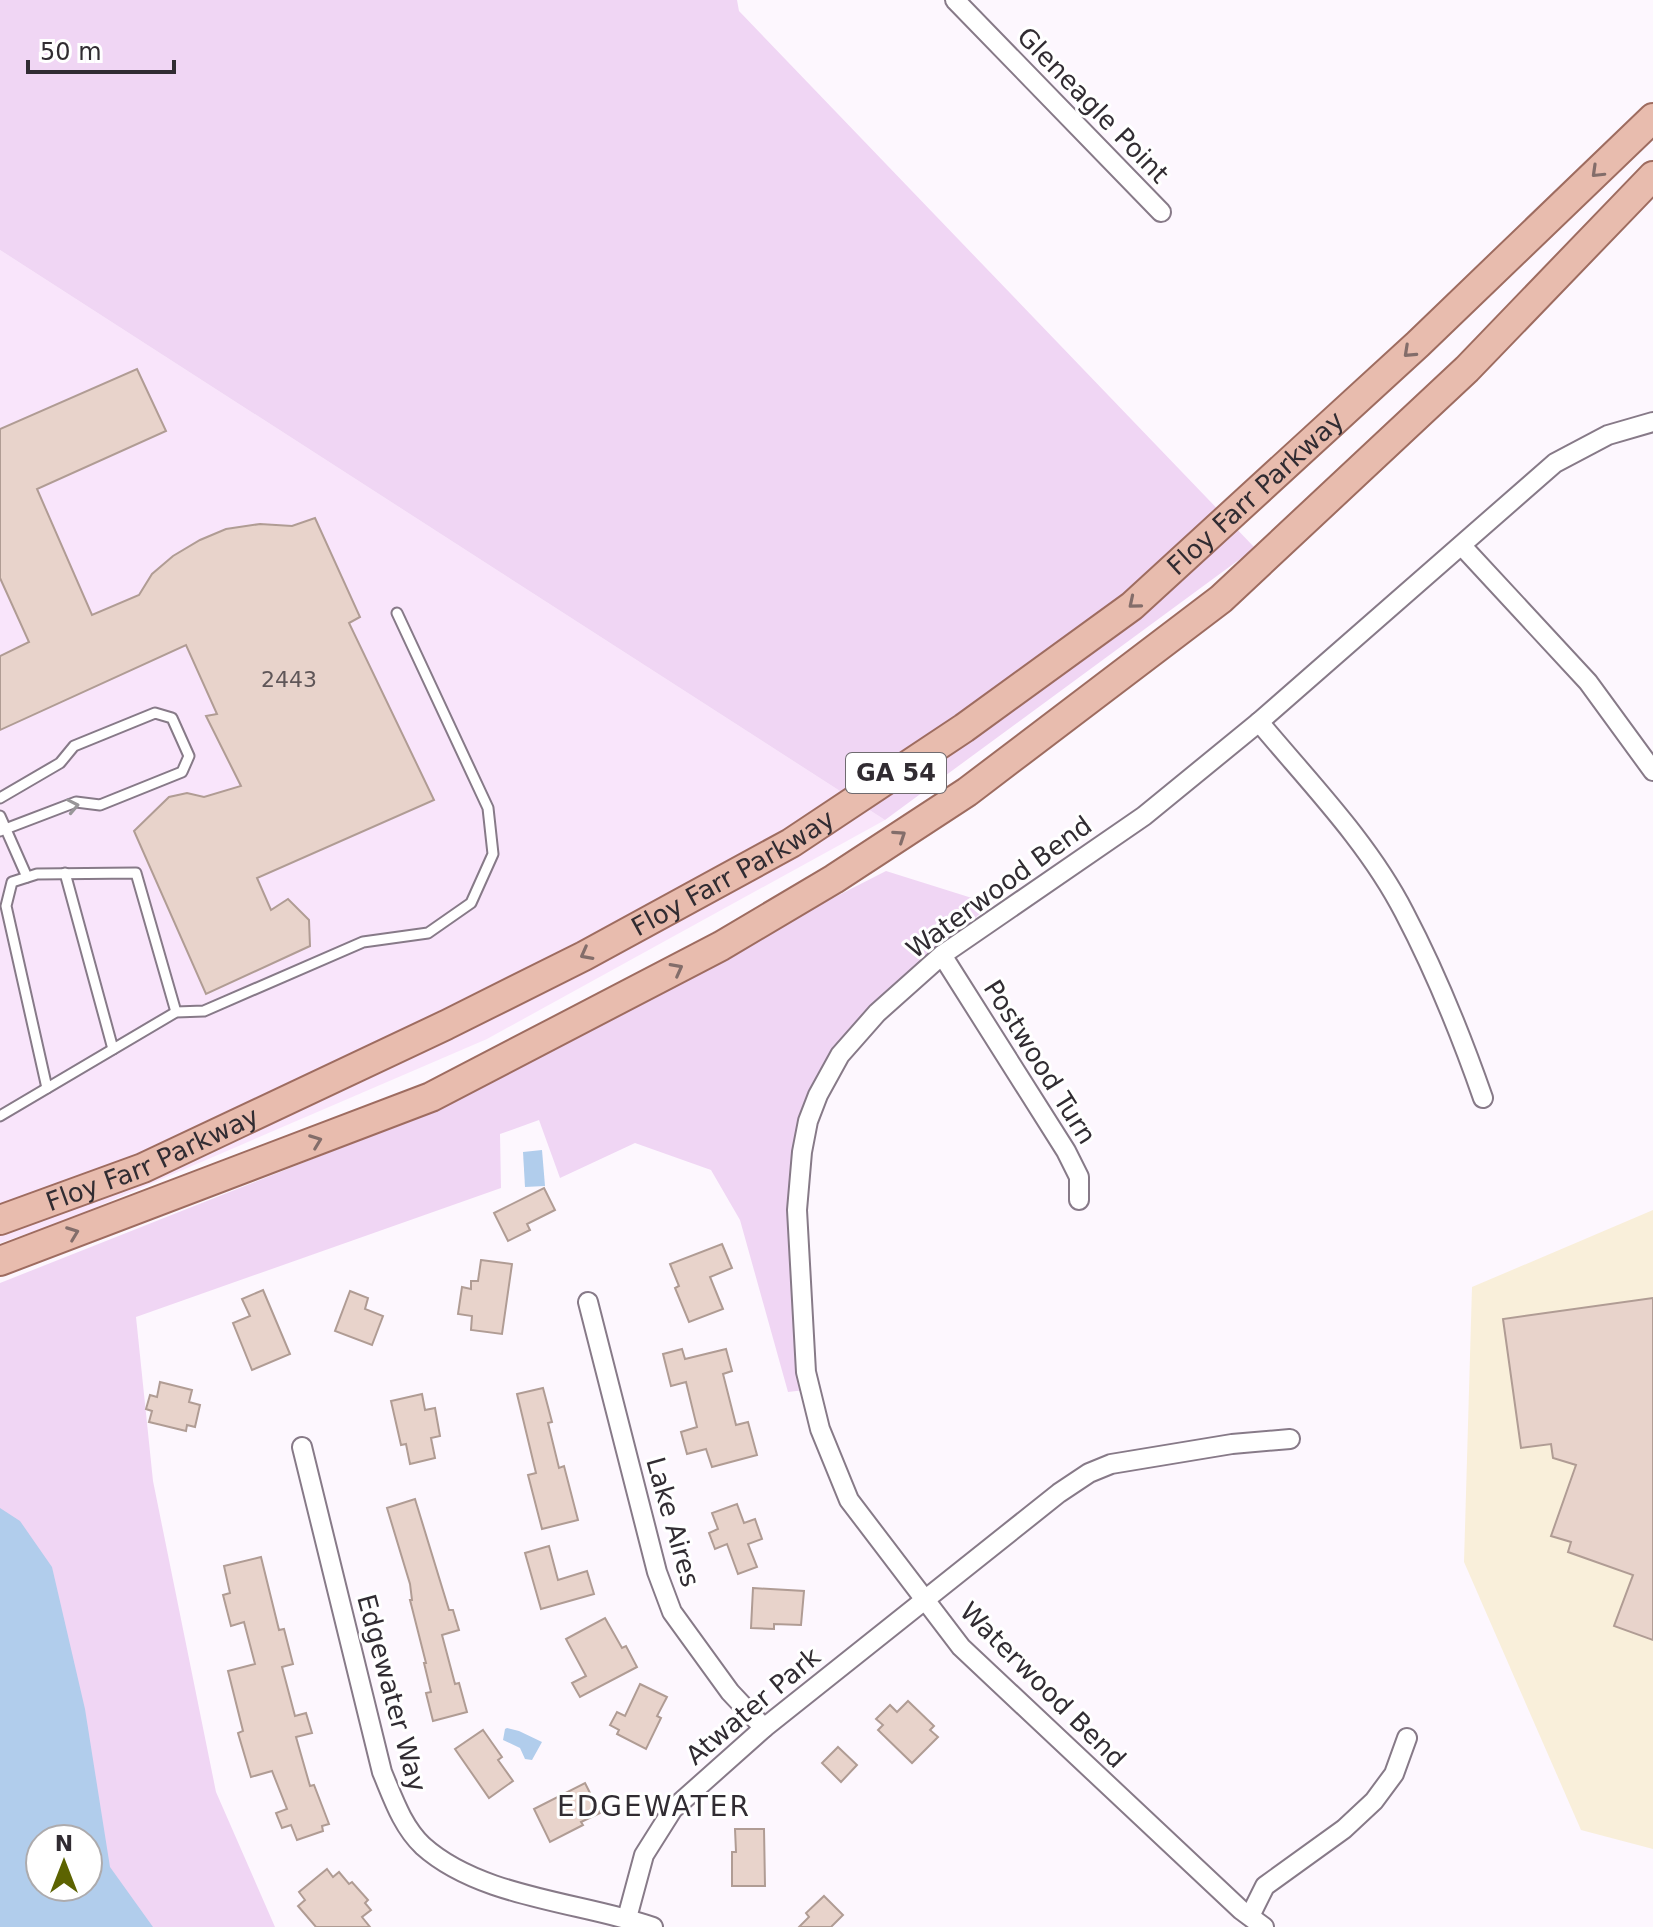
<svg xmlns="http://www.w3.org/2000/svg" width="1653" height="1927" viewBox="0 0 1653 1927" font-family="'DejaVu Sans',sans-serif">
	<rect width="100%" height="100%" fill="#fdf7fe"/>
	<path fill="#f9e5fb" d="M0 250 885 820 487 1039 64 1221 0 1243Z"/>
	<path fill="#f9efda" d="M1653 1210V1849L1581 1830 1464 1562 1472 1287Z"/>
	<g fill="#f0d6f4">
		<path d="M0 0H737L739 11 1255 548 885 820 0 250Z"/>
		<path d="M886 871 991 904 863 1018 812 1092 791 1215 805 1390 788 1392 740 1220 711 1170 635 1143 560 1178 539 1120 500 1134 501 1188 136 1317 153 1481 216 1792 275 1927H124L0 1530V1283L426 1114 684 980 747 942Z"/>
	</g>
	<g fill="#b1cdec" fill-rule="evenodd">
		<path d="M542 1150 545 1186 525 1187 523 1152Z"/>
		<path d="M0 1508 20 1521 52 1567 85 1709 110 1867 153 1927H0ZM40 1839H88V1887H40Z"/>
		<path d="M507 1728 519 1731 542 1742 532 1760 525 1759 520 1748 503 1740 505 1729Z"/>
	</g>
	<g fill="#e8d3cb" stroke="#b09c94" stroke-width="2">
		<path d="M137 369 166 431 37 489 92 615 139 595 152 574 173 556 200 540 226 529 260 524 292 526 315 518 360 617 349 623 434 800 257 878 271 910 288 899 309 920 310 946 206 994 134 831 169 797 187 793 204 797 241 786 206 716 217 714 186 645 0 730V656L29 642 0 578V429Z"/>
		<path d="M544 1188 555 1210 527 1224 530 1230 508 1241 494 1213Z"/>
		<path d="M722 1244 732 1268 710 1277 723 1309 689 1322 675 1288 679 1286 670 1264Z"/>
		<path d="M481 1260 512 1264 502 1334 471 1330 472 1316 458 1314 462 1287 471 1289V1281H478Z"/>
		<path d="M263 1290 290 1354 252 1370 233 1323 250 1316 242 1299Z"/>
		<path d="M350 1291 368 1298 365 1309 383 1316 372 1345 335 1331Z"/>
		<path d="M1653 1298V1640L1614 1626 1633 1575 1568 1552 1571 1542 1551 1536 1576 1465 1553 1458 1551 1444 1521 1448 1503 1319Z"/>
		<path d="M682 1349 685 1359 726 1349 732 1371 723 1374 736 1425 748 1422 757 1455 712 1467 706 1449 687 1454 681 1432 697 1427 686 1382 671 1386 663 1354Z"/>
		<path d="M160 1382 192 1390 189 1402 200 1405 195 1427 187 1425 186 1431 149 1422 152 1411 146 1409 150 1395 157 1397Z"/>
		<path d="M543 1388 552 1422 548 1423 559 1468 564 1466 578 1520 542 1529 528 1475 536 1473 517 1394Z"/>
		<path d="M422 1394 425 1410 435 1408 440 1436 431 1438 435 1458 410 1464 406 1444 401 1445 391 1401Z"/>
		<path d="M415 1499 449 1610H453L459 1630 442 1635 455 1684 459 1683 467 1712 433 1721 426 1693 431 1692 424 1663H426L410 1600H412L410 1584 387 1508Z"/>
		<path d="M737 1504 744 1523 755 1519 762 1539 748 1544 757 1567 738 1574 727 1544 715 1549 709 1533 718 1529 712 1513Z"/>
		<path d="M549 1546 558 1580 587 1571 594 1594 541 1609 525 1553Z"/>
		<path d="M261 1557 279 1630 284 1629 293 1664 282 1667 295 1716 306 1713 312 1733 296 1737 310 1786 314 1785 329 1824 322 1826 323 1831 297 1840 291 1825 282 1828 276 1813 287 1809 272 1771 251 1777 238 1733 243 1731 228 1671 255 1664 244 1622 231 1626 223 1595 230 1593 224 1566Z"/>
		<path d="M753 1588 804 1591 801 1625 774 1624V1629L751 1628Z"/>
		<path d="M605 1618 622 1648 626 1646 637 1667 580 1697 572 1683 586 1676 566 1639Z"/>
		<path d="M640 1684 667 1697 657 1716 661 1718 646 1749 617 1734 619 1730 610 1725 617 1712 625 1716Z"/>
		<path d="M908 1701 934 1726 930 1730 938 1737 912 1763 878 1730 883 1725 876 1719 890 1705 897 1712Z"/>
		<path d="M483 1730 502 1757 498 1760 513 1781 489 1798 455 1749Z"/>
		<path d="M838 1747 857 1765 841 1782 822 1763Z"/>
		<path d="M585 1783 600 1813 581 1822 583 1825 550 1842 534 1809Z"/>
		<path d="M735 1829H764L765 1886H732V1852H736Z"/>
		<path d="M327 1869 333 1877 339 1872 349 1884 352 1882 368 1900 365 1903 371 1910 362 1917 370 1927H316L298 1906 305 1900 299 1892Z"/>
		<path d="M824 1896 843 1915 831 1927H799L809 1917 806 1913Z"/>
	</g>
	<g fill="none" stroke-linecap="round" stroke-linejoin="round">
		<g stroke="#877a88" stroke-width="13">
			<g id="lane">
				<path d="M0 798 60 763 74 746 155 713 172 718 189 756 182 772 100 805 76 802 0 831"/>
				<path d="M0 816 27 877"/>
				<path d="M65 873 113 1049"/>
				<path d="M47 1088 6 906 12 882 37 874 136 873 176 1012"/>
				<path d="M0 1116 176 1012 204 1011 363 942 428 933 471 903 493 854 488 808 397 613"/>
			</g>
		</g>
		<g stroke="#877a88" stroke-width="22">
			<g id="street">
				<path d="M955 0 1161 212"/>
				<path d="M1462 546 1588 682 1653 771"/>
				<path d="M1259 722C1309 782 1368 842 1404 912 1435 971 1461 1035 1483 1098"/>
				<path d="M942 955 1066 1151 1079 1177V1200"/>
				<path d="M588 1302 657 1572 672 1612 730 1692 764 1728"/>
				<path d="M302 1447 382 1772C393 1798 402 1826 423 1846 481 1898 581 1902 653 1927"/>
				<path d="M1250 1916 1265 1886 1344 1829 1374 1801 1394 1774 1407 1738"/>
				<path d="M627 1918 644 1855 673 1809 764 1728 1059 1493 1089 1473 1111 1464 1232 1444 1290 1439"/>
				<path d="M1264 1927 1241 1910 961 1647 849 1500 820 1429 806 1372 797 1210 802 1152 808 1121 818 1095 840 1055 877 1013 942 955 1144 816 1259 722 1555 463 1608 435 1653 422"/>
			</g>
		</g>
		<g stroke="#9e6c60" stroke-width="32">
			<g id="primary">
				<path id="s1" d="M0 1220 143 1168 446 1025 584 956 791 843 964 728 1132 606 1418 344 1653 118"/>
				<path d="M0 1261 431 1097 721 946 834 879 967 792 1221 599 1467 369 1653 176"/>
			</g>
		</g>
		<use href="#lane" stroke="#fff" stroke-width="9"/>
		<use href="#street" stroke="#fff" stroke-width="18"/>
		<use href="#primary" stroke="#e8bcae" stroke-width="28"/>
	</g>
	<defs><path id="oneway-chevron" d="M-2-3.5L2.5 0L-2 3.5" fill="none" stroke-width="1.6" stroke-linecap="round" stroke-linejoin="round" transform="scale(2)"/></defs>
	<g stroke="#836d6a">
		<use href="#oneway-chevron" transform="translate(1597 172) rotate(136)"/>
		<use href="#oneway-chevron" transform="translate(1409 352) rotate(137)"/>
		<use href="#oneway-chevron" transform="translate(1134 603) rotate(140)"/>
		<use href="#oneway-chevron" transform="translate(900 836) rotate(-34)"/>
		<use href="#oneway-chevron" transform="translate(586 954) rotate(152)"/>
		<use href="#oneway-chevron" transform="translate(677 969) rotate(-28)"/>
		<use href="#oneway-chevron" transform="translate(316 1141) rotate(-21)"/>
		<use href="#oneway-chevron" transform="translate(73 1233) rotate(-21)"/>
	</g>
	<use stroke="#989698" href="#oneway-chevron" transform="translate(73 806) rotate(-11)"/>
	<g text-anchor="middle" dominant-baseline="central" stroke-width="6" stroke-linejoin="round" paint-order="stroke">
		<g font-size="22" fill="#5f5658">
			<text x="289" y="679">2443</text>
		</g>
		<rect fill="#fff" stroke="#6f6b70" stroke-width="2" x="846" y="753" width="100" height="40" rx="6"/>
		<g font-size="24" font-weight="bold" fill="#312c32">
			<text x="896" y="773">GA 54</text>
		</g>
		<g font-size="26" fill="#312c32" stroke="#fff">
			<text transform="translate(1093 105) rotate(46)">Gleneagle Point</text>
			<text stroke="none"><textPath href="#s1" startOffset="1460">Floy Farr Parkway</textPath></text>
			<text stroke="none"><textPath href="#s1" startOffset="812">Floy Farr Parkway</textPath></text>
			<text transform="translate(999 887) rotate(-36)">Waterwood Bend</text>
			<text transform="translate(1040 1062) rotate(58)">Postwood Turn</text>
			<text stroke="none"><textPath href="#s1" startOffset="164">Floy Farr Parkway</textPath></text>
			<text transform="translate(673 1522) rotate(74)">Lake Aires</text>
			<text transform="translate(1043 1685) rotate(45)">Waterwood Bend</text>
			<text transform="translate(392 1693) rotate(75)">Edgewater Way</text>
			<text transform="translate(753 1706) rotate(-40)">Atwater Park</text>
		</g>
		<g font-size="28" letter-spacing="2" fill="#312c32" stroke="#fff">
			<text x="654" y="1806">EDGEWATER</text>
		</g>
	</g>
	<g transform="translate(64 1863)"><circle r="38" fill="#ffffff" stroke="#adabad" stroke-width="2"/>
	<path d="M0-6L14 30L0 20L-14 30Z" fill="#5c6301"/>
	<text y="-12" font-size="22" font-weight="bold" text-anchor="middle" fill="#312c32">N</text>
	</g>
	<path d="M28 60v12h146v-12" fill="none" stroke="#312c32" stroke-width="4"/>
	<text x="40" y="60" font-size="24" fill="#312c32" stroke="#ffffff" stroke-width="6" paint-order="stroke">50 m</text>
</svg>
